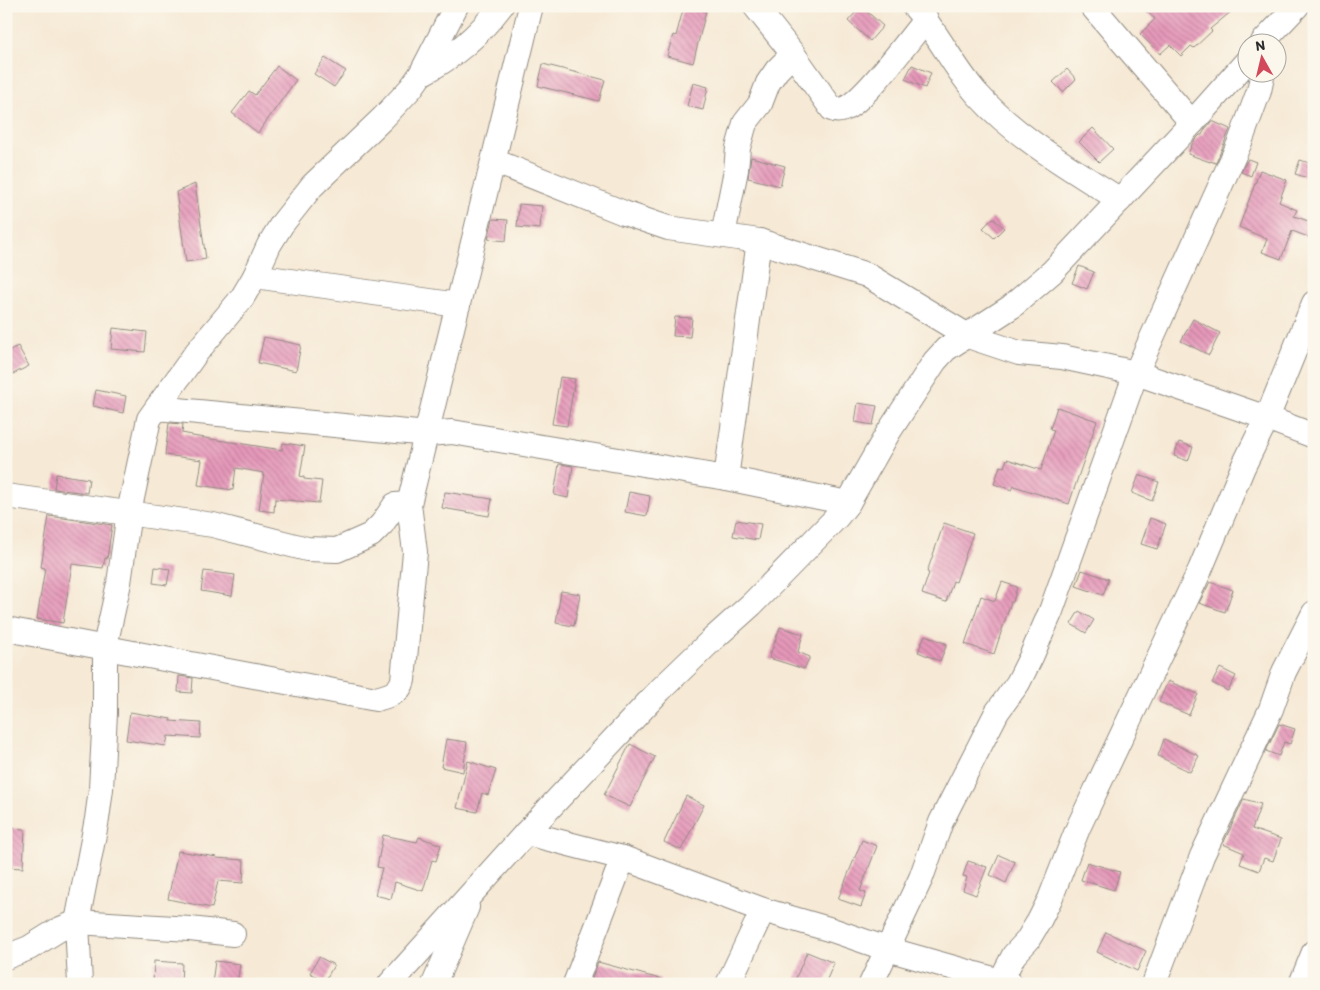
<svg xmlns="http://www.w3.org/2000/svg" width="1320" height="990" viewBox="0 0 1320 990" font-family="Itim,sans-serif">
	<defs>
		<pattern id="building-back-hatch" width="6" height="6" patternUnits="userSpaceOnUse" patternTransform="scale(1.25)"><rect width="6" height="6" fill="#e698ba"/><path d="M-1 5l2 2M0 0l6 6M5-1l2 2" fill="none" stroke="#bb7c97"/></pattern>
	</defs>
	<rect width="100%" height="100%" fill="#fbf7ec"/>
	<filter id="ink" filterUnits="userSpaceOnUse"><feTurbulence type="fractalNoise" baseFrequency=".02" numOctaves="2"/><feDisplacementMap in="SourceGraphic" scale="10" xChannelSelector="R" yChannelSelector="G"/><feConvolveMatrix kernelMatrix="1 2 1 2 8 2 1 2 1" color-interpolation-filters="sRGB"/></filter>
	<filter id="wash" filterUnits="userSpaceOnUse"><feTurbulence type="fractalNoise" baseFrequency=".0096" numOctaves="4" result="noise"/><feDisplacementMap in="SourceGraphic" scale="20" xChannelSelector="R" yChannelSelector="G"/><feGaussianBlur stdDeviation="1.12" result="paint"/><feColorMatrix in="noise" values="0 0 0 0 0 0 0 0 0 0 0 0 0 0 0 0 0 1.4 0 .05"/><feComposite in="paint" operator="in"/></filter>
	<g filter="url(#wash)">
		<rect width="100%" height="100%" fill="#f6e9d5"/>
		<g id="blocks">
			<g fill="url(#building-back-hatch)">
				<path d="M684 6 706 11 693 63 667 56 673 35 676 36Z"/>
				<path d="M861 6 883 26 870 41 848 21Z"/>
				<path d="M1140 6H1238L1210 29 1212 31 1194 48 1191 46 1181 56 1170 45 1160 54 1140 34 1155 19Z"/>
				<path d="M325 58 346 71 334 87 314 74Z"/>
				<path d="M543 64 605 80 599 101 538 86Z"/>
				<path d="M912 65 931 73 925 88 905 79Z"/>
				<path d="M277 66 296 80 258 133 232 113 249 91 255 95Z"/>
				<path d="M1067 69 1076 79 1063 92 1053 82Z"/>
				<path d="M693 83 708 87 703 110 687 106Z"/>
				<path d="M1212 121 1230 129 1216 163 1210 161V162L1188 154 1193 142 1200 135H1202L1205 129Z"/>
				<path d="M1093 128 1113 149 1099 162 1079 142Z"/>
				<path d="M751 157 785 166 780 186 748 178Z"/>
				<path d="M1248 159 1256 162 1251 176 1241 172Z"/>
				<path d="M1300 160 1313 164 1308 178 1295 174Z"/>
				<path d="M1260 170 1287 180 1279 202 1297 210 1294 216 1314 223V239L1292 231 1281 259 1262 252 1267 239 1239 227Z"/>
				<path d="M195 184 206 259 186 262 176 192Z"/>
				<path d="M519 204 542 206 540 229 517 227Z"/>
				<path d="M993 218 1004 228 994 238 983 228Z"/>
				<path d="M493 219 508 220 506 241 488 239Z"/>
				<path d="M1079 266 1094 272 1087 289 1072 283Z"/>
				<path d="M675 317 692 318 690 337 673 336Z"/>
				<path d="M1193 319 1220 333 1209 355 1181 341Z"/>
				<path d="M113 328 147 332 145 352 111 349Z"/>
				<path d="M264 337 301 345 296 371 258 363Z"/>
				<path d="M18 346 29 366 11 375 6 365V352Z"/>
				<path d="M560 377 575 379 567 426 552 424Z"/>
				<path d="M96 390 126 396 123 413 93 406Z"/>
				<path d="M858 403 877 406 873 425 855 422Z"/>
				<path d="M1057 407 1097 421 1069 504 1014 486 1012 490 994 484 1000 466 1004 467 1007 459 1041 470 1054 430 1050 429Z"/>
				<path d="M169 423 183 424 182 433 192 435V436L282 450 283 443 305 446 300 476 304 477V479L322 481 319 503 275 499 274 512 259 510 264 473 236 468 233 490 198 485 202 460 165 455Z"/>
				<path d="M1179 442 1193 447 1188 461 1174 456Z"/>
				<path d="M559 464 573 466 568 498 554 495Z"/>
				<path d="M56 474 89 479 87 493 54 489Z"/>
				<path d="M1139 475 1159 482 1152 501 1132 493Z"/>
				<path d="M445 492 492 499 489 516 442 508Z"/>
				<path d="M629 492 650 496 647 516 625 512Z"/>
				<path d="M49 516 112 525 107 559 105 558 103 568 72 564 63 623 37 619 45 568 41 567Z"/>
				<path d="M1150 518 1166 524 1157 549 1141 544Z"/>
				<path d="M736 520 761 524 758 540 733 536Z"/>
				<path d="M944 523 973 533 956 582 953 581 946 602 922 594 929 573 927 572Z"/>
				<path d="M155 567 170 569 167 585 153 583Z"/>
				<path d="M1082 570 1109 579 1103 595 1076 586Z"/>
				<path d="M204 571 235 575 232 596 201 591Z"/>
				<path d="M1002 582 1017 587 1013 602H1011L994 654 965 644 981 596 995 601Z"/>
				<path d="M1210 582 1233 590 1225 612 1199 603Z"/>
				<path d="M561 591 580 594 574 626 556 623Z"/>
				<path d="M1079 611 1094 620 1086 633 1071 624Z"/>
				<path d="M780 627 803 634 798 652 810 657 804 669 769 658Z"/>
				<path d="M925 635 947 644 940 661 918 652Z"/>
				<path d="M1220 668 1236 676 1228 691 1212 683Z"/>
				<path d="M179 676 193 678 192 693 178 692Z"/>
				<path d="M1168 681 1198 694 1189 715 1159 702Z"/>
				<path d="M130 712 171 719 170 721 201 723 200 738 168 736 166 746 126 740Z"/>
				<path d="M1279 724 1295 729 1290 744 1284 742 1279 756 1266 751Z"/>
				<path d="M446 739 467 742 463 772 441 767Z"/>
				<path d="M1164 739 1199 756 1190 772 1158 756Z"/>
				<path d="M630 744 655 757 630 807 604 795Z"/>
				<path d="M468 761 496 770 488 795 482 793 477 812 457 808Z"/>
				<path d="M686 796 704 805 681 850 664 842Z"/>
				<path d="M1244 799 1261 804 1252 829 1281 839 1273 861 1264 858 1259 871 1240 864 1244 853 1223 844Z"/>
				<path d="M6 828 25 829 23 868 6 867Z"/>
				<path d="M383 835 417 842 419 837 441 845 436 861 432 860 423 891 395 882 391 899 375 895 382 868 377 867Z"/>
				<path d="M862 840 877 846 860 891 866 893 861 907 838 899Z"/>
				<path d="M178 851 217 857 216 858 244 860 243 883 218 881 212 908 168 899Z"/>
				<path d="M999 855 1015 862 1006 883 990 875Z"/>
				<path d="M968 861 987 867 976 895 963 890 967 877 963 876Z"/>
				<path d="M1087 862 1120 872 1114 890 1081 880Z"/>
				<path d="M1106 932 1146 951 1137 971 1097 952Z"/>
				<path d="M807 952 834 963 825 984H805L795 980Z"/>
				<path d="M319 957 334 965 325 981 310 973Z"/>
				<path d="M154 961 182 963 181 984H153Z"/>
				<path d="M215 961 240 964 237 984H212Z"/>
				<path d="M598 962 660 979V984H590Z"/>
			</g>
		</g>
	</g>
	<g filter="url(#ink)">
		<use href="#blocks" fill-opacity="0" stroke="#908a80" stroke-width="1"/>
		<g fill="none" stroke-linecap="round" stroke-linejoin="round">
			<g stroke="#908a80" stroke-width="26">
				<g id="minor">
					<path d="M755 6 793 54 832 109C836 111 839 111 844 109 865 101 909 39 926 19"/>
					<path d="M914 6C939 34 954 69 979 96 1017 138 1072 169 1120 200"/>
					<path d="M1092 6 1192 123"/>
					<path d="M1263 42 1297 6"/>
					<path d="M421 74C453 58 479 35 501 6"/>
					<path d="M494 161 624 213 668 228 759 241 867 275 968 336 1019 353 1062 357 1136 373 1267 418 1314 436"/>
					<path d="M723 235 736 170 738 148 745 123 760 104 768 83 777 70 793 54"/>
					<path d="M255 276 458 305"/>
					<path d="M157 408 428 434 452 432 726 478 848 503"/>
					<path d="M726 478 759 241"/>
					<path d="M6 496 213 525 307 549 337 550 371 535 382 524 395 505 409 504"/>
					<path d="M6 629 376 699C388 696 400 693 403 680L415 552 409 504 531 6"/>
					<path d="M526 833 623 858 763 910 832 930 887 949 1011 984"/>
					<path d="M6 957 29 948 58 930 77 922 190 929 233 934"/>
					<path d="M80 984 77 922 97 819 101 789 105 713V646L119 583 129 512 149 419 196 353 242 298 255 276 269 245 282 224 312 186 383 118 411 88 421 74 456 6"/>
					<path d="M390 984 526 833 660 690 713 639 752 604 837 517 848 503 888 433 935 361 946 349 1011 307 1052 272 1192 123 1248 60"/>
					<path d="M434 984 467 907"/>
					<path d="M575 984 623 858"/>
					<path d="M728 984 763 910"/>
					<path d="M871 984 921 878 941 822 950 804 997 712 1018 683 1031 657 1051 611 1136 373 1240 142 1259 91 1263 72"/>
					<path d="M999 984 1014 955 1027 941 1039 921 1050 899 1078 828 1200 570 1243 467 1267 418 1314 303"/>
					<path d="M1154 984 1202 856 1271 709 1284 672 1314 613"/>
					<path d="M1301 984 1314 952"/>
				</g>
			</g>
			<use href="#minor" stroke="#fff" stroke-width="24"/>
		</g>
	</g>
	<rect width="1320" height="990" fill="none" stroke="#fbf7ec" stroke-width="25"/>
	<g transform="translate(1262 58) rotate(352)"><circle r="24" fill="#fbf7ec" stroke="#a8a59f"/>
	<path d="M0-4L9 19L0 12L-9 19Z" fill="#d1495b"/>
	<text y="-8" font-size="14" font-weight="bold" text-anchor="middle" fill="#2b2b2b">N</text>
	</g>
</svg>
